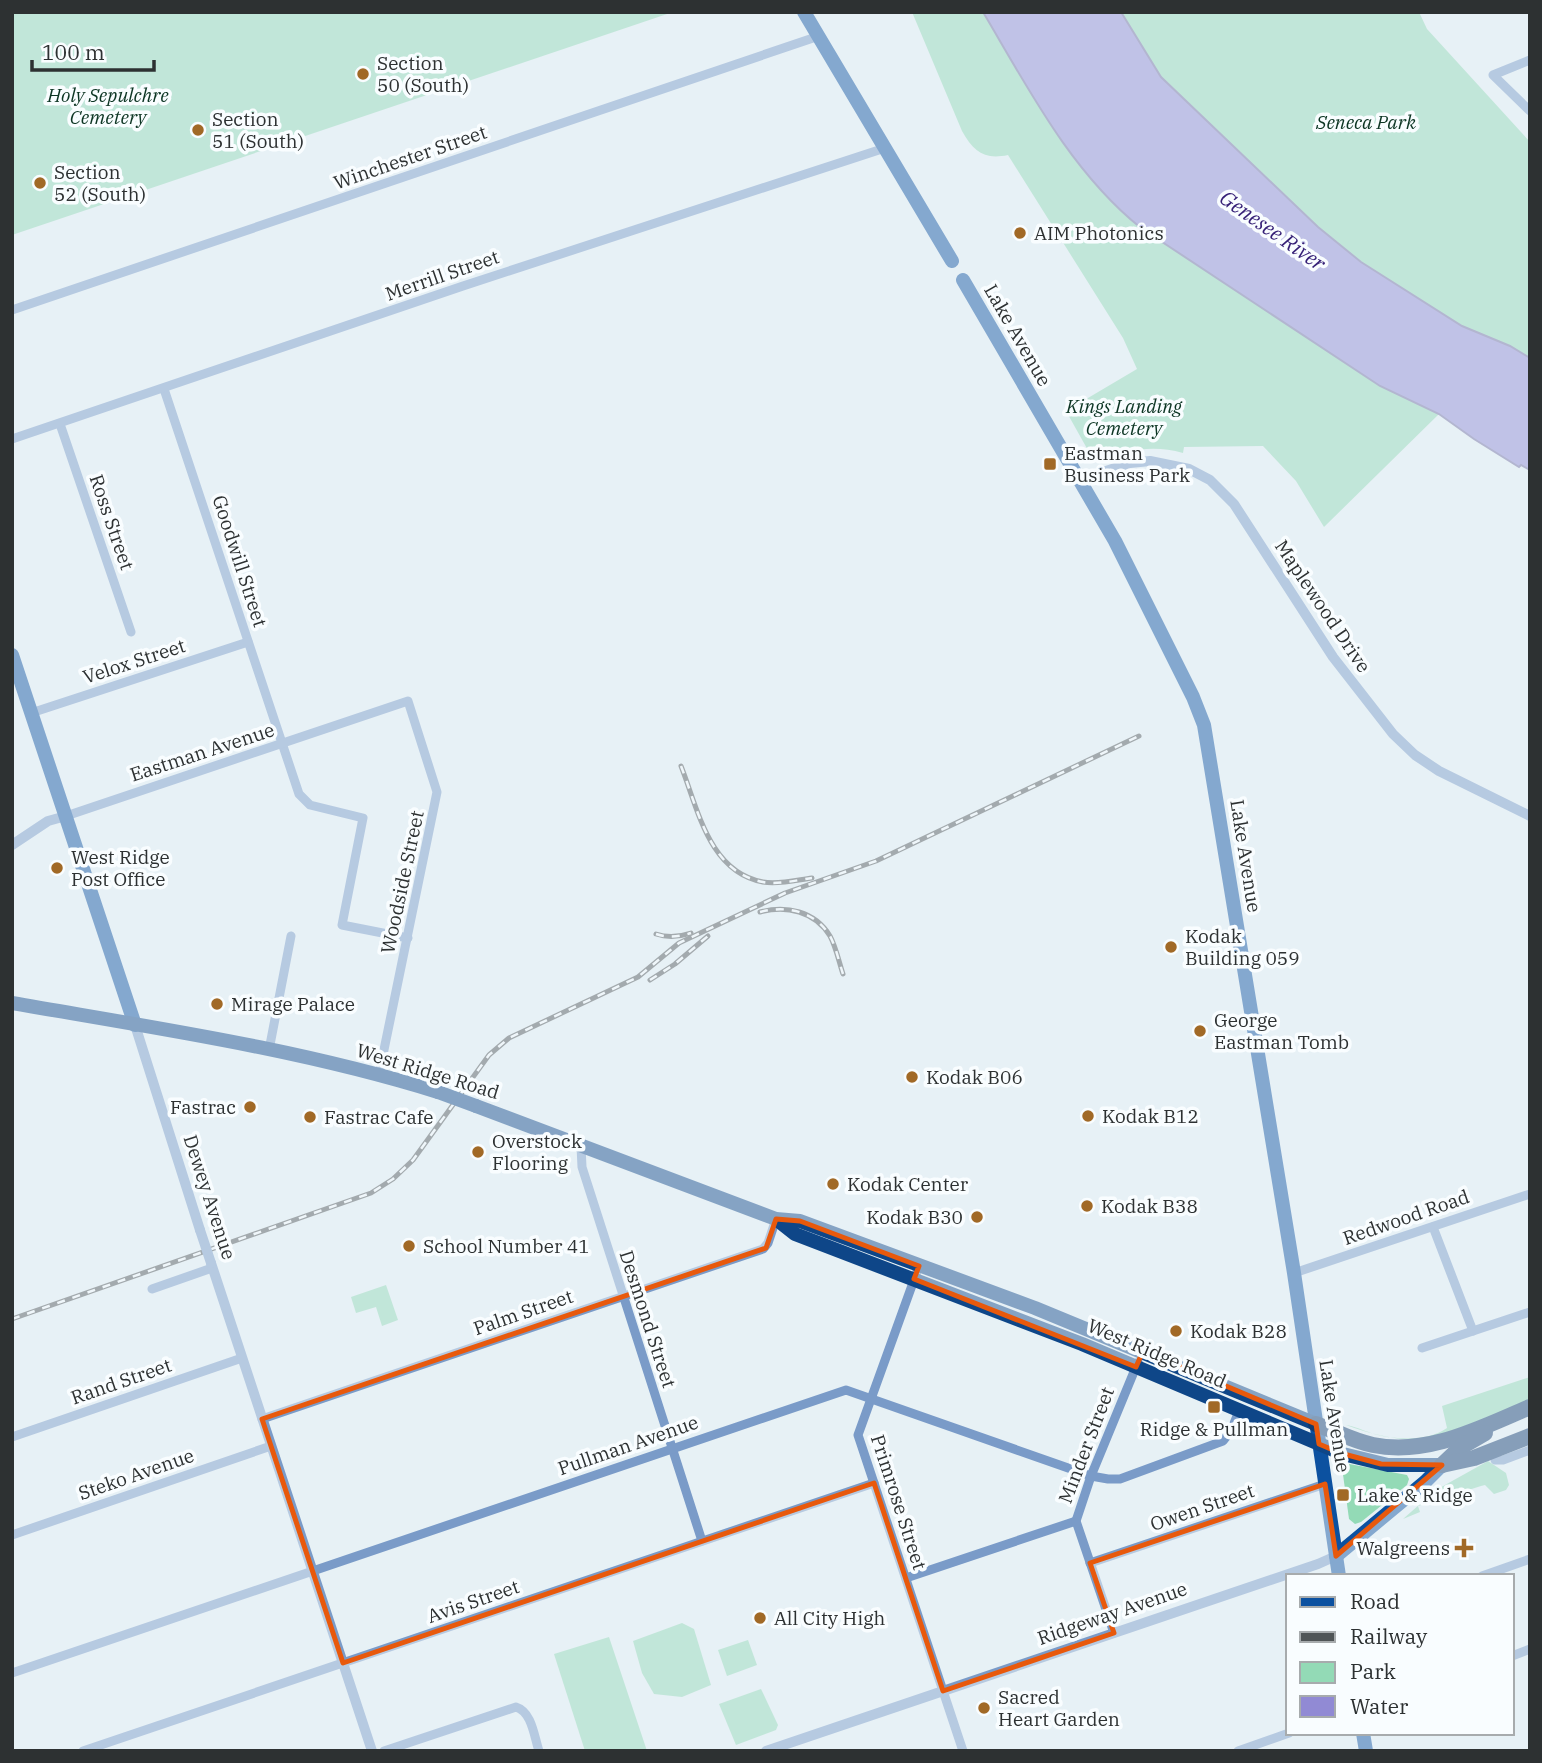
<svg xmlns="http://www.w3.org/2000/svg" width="1542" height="1763" viewBox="0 0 1542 1763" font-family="'IBM Plex Serif',serif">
	<rect width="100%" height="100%" fill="#e7f1f5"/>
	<g fill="#93dab6">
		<path d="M12 12H673L12 235Z"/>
		<path d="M912 12H983C1029 88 1071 171 1141 228L1380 386 1439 414 1324 527 1296 481 1263 446 1184 447 1183 453C1151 444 1125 451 1094 461L1066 411 1137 369 1123 338 1008 155C984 160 974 152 962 131Z"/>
		<path d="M1121 12H1419L1427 29 1530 142V358L1510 346 1462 326 1361 262 1318 227 1161 77Z"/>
		<path d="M386 1285 398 1320 382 1326 376 1307 356 1313 351 1297Z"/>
		<path d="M1530 1377V1400C1504 1411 1475 1428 1448 1435 1413 1445 1379 1437 1346 1425 1353 1426 1363 1430 1371 1433 1393 1440 1428 1442 1447 1428L1442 1406Z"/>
		<path d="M1488 1461 1506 1473 1509 1485 1506 1490 1494 1494 1485 1485 1481 1486 1418 1506 1420 1512 1403 1519 1436 1490Z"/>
		<path d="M1344 1463 1407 1475 1409 1479 1407 1485 1361 1522 1355 1524 1349 1519 1342 1467Z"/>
		<path d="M682 1623 694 1629 711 1685 682 1697 654 1694 642 1673 633 1641Z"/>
		<path d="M609 1637 647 1751H585L554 1654Z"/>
		<path d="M748 1640 757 1665 727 1676 718 1650Z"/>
		<path d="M761 1689 778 1725 776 1730 736 1745 719 1704Z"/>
	</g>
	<path fill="#918ad4" stroke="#736fa3" stroke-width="2" d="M983 12H1121L1161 77 1318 227 1361 262 1462 326 1510 346 1530 358V470L1521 465 1519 467 1474 439 1439 414 1380 386 1141 228C1071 172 1028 88 983 12Z"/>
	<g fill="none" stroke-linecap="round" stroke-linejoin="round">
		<g stroke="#7a9bc8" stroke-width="9">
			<path d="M1530 60 1493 75 1530 111"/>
			<path d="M12 310 819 36"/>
			<path d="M164 389 299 794 310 805 363 818 342 925 408 938"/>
			<path d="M60 424 131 632"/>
			<path d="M12 439 463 286 885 148"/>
			<path d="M31 713 248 642"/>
			<path d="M66 816 408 701 437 792 379 1074"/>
			<path d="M269 1050 291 936"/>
			<path d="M581 1146 582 1167 702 1541"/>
			<path d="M1433 1227 1473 1331"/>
			<path d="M919 1266 858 1435 963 1751"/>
			<path d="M1294 1273 1530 1194"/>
			<path d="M152 1289 212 1268"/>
			<path d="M1422 1348 1530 1312"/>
			<path d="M262 1419 763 1249 768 1243 776 1219"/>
			<path d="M12 1437 242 1358"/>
			<path d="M1495 1460H1503L1530 1450"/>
			<path d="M12 1535 271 1446"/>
			<path d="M1090 1563 1325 1484"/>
			<path d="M1482 1576 1530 1559"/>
			<path d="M906 1578 1076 1521"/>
			<path d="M1114 1633 1076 1521 1091 1476 1138 1362"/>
			<path d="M1512 1656 1530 1649"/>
			<path d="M12 1673 846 1390 1091 1476 1108 1479H1120L1223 1441 1231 1431 1239 1411"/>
			<path d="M83 1751 874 1483"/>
			<path d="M384 1751 516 1707C532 1712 534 1736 539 1751"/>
			<path d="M1238 1751 1289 1733"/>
		</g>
		<g stroke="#7a9bc8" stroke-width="10">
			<path d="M1079 480 1130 463 1150 461 1189 469 1210 480 1234 504 1333 657 1393 734 1415 755 1439 771 1530 816"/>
			<path d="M12 845 48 821 66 816"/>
			<path d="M135 1025 200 1230"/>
			<path d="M211 1263 372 1751"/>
			<path d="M766 1751 1318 1564 1336 1556"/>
		</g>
		<g stroke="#0c51a0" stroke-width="14">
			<path d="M804 12 952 261"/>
			<path d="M963 280 1115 541 1193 697 1204 725 1294 1273 1339 1576"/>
			<path d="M12 655 135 1025"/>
			<path d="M1336 1556 1425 1482 1442 1465"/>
			<path d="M1363 1733 1366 1751"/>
		</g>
		<g stroke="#0e4688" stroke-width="14">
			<path d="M12 1003C155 1028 300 1049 438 1092"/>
			<path d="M476 1106 776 1219 800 1221 1035 1308 1316 1424"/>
			<path d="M776 1219 795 1234 1082 1344 1343 1454 1388 1465H1442"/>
		</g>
		<g stroke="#113b6f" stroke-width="16">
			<path d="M1316 1424C1335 1431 1353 1441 1373 1445 1428 1456 1480 1428 1530 1407"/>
			<path d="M1442 1465 1461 1447 1485 1433"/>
			<path d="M1442 1465 1474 1458 1530 1436"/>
		</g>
		<g stroke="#505557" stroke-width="5">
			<g id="rail">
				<path d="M681 766C698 809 709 872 763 882 778 885 797 880 812 878"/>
				<path d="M760 912C786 905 815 911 830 936 836 947 839 962 843 974"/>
				<path d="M656 934C668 938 679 937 691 933"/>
				<path d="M650 980 675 964 708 936"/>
				<path d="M12 1319 371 1193 393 1179 413 1160 489 1055 509 1038 638 977 679 943 785 893 876 861 1139 736"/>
			</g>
		</g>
		<use href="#rail" stroke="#f9fdff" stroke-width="2.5" stroke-dasharray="8" stroke-linecap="butt"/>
		<path stroke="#7a9bc8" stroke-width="10" d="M200 1230 211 1263"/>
		<path stroke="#0e4688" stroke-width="14" d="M438 1092 476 1106"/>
	</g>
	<path d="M0 0H1542V1763H0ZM776 1219 800 1221 919 1266 914 1279 1136 1367 1143 1351 1316 1424 1319 1444 1340 1453 1381 1464 1442 1465 1336 1556 1325 1484 1090 1563 1114 1633 943 1691 874 1483 343 1663 262 1419 766 1248Z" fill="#e7f1f5" fill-opacity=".55" fill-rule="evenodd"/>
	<path fill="none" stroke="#e8590c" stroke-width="5" stroke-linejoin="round" d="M776 1219 800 1221 919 1266 914 1279 1136 1367 1143 1351 1316 1424 1319 1444 1340 1453 1381 1464 1442 1465 1336 1556 1325 1484 1090 1563 1114 1633 943 1691 874 1483 343 1663 262 1419 766 1248Z"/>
	<g fill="#a16926" stroke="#f9fdff" stroke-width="2.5">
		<circle cx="363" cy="74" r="7"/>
		<circle cx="198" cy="130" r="7"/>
		<circle cx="40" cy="183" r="7"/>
		<circle cx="1020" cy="233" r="7"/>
		<rect x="1043" y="457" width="14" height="14" rx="3.5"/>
		<circle cx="57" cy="868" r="7"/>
		<circle cx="1171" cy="947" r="7"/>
		<circle cx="217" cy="1004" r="7"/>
		<circle cx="1200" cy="1031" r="7"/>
		<circle cx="912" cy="1077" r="7"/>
		<circle cx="250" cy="1107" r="7"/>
		<circle cx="1088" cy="1116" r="7"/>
		<circle cx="310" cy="1117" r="7"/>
		<circle cx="478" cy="1152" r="7"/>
		<circle cx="833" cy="1184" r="7"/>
		<circle cx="1087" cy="1206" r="7"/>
		<circle cx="977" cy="1217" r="7"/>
		<circle cx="409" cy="1246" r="7"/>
		<circle cx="1176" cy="1331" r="7"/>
		<rect x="1207" y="1400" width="14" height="14" rx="3.5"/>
		<rect x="1336" y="1488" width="14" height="14" rx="3.5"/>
		<path d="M1460.5 1537.5h7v7h7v7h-7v7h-7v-7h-7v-7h7z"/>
		<circle cx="760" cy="1618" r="7"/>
		<circle cx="984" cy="1708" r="7"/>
	</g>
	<g text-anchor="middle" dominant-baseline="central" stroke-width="7" stroke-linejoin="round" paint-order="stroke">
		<g font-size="19" fill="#2d3132" stroke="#f9fdff" text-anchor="start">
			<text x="377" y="63">Section<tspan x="377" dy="22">50 (South)</tspan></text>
			<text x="212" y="119">Section<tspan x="212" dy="22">51 (South)</tspan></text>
			<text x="54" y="172">Section<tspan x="54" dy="22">52 (South)</tspan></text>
			<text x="1034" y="233">AIM Photonics</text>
			<text x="1064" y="453">Eastman<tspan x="1064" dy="22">Business Park</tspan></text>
			<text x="71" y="857">West Ridge<tspan x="71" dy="22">Post Office</tspan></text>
			<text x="1185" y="936">Kodak<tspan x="1185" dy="22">Building 059</tspan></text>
			<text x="231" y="1004">Mirage Palace</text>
			<text x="1214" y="1020">George<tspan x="1214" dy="22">Eastman Tomb</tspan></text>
			<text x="926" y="1077">Kodak B06</text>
			<text x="236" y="1107" text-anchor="end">Fastrac</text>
			<text x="1102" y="1116">Kodak B12</text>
			<text x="324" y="1117">Fastrac Cafe</text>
			<text x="492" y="1141">Overstock<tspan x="492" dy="22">Flooring</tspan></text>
			<text x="847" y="1184">Kodak Center</text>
			<text x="1101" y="1206">Kodak B38</text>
			<text x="963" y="1217" text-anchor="end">Kodak B30</text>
			<text x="423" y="1246">School Number 41</text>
			<text x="1190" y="1331">Kodak B28</text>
			<text x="1214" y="1429" text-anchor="middle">Ridge &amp; Pullman</text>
			<text x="1357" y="1495">Lake &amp; Ridge</text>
			<text x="1450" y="1548" text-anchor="end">Walgreens</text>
			<text x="774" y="1618">All City High</text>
			<text x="998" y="1697">Sacred<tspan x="998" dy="22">Heart Garden</tspan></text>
		</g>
		<g font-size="19" font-style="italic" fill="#0c3523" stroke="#f9fdff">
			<text x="108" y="95">Holy Sepulchre<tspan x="108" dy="22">Cemetery</tspan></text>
			<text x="1366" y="122">Seneca Park</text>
			<text x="1124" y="406">Kings Landing<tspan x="1124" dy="22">Cemetery</tspan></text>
		</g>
		<g font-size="19" fill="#2d3132" stroke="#f9fdff">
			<text transform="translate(410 157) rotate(-19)">Winchester Street</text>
			<text transform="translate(442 275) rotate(-19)">Merrill Street</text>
			<text transform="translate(1018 335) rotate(60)">Lake Avenue</text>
			<text transform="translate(112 522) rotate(71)">Ross Street</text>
			<text transform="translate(240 561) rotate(72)">Goodwill Street</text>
			<text transform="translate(1323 606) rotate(56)">Maplewood Drive</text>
			<text transform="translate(134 661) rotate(-18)">Velox Street</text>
			<text transform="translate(202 752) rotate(-18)">Eastman Avenue</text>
			<text transform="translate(1246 856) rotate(81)">Lake Avenue</text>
			<text transform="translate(402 882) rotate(-78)">Woodside Street</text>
			<text transform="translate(428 1071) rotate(17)">West Ridge Road</text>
			<text transform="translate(210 1197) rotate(72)">Dewey Avenue</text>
			<text transform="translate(1406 1217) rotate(-19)">Redwood Road</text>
			<text transform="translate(523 1312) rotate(-19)">Palm Street</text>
			<text transform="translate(648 1319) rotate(72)">Desmond Street</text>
			<text transform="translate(1157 1353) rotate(23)">West Ridge Road</text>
			<text transform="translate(121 1381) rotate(-19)">Rand Street</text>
			<text transform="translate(1335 1416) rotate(81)">Lake Avenue</text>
			<text transform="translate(628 1445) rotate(-19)">Pullman Avenue</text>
			<text transform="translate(1086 1445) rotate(-69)">Minder Street</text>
			<text transform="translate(136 1474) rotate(-19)">Steko Avenue</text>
			<text transform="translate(899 1502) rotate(72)">Primrose Street</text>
			<text transform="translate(1202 1507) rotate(-19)">Owen Street</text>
			<text transform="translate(473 1601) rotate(-19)">Avis Street</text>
			<text transform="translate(1112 1613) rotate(-19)">Ridgeway Avenue</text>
		</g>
		<g font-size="21" font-style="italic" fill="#351f76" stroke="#f9fdff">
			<text transform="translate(1273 230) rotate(35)">Genesee River</text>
		</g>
	</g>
	<rect width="1542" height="1763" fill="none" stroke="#2d3132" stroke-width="28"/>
	<rect x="1286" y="1574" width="228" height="161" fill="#f9fdff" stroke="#a7abad" stroke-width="2"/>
	<rect x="1300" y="1597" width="35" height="10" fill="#0c51a0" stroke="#a7abad" stroke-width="2"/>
	<text x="1350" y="1609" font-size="21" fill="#2d3132">Road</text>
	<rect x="1300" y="1632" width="35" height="10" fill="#505557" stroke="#a7abad" stroke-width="2"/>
	<text x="1350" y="1644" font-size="21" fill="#2d3132">Railway</text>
	<rect x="1300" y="1662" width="35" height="21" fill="#93dab6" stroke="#a7abad" stroke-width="2"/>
	<text x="1350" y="1679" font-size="21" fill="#2d3132">Park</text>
	<rect x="1300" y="1696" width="35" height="21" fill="#918ad4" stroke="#a7abad" stroke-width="2"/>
	<text x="1350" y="1714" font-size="21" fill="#2d3132">Water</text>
	<path d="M32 60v10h122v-10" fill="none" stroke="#2d3132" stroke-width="3.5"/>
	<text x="42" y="60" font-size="21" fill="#2d3132" stroke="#f9fdff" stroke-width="5" paint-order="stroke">100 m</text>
</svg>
